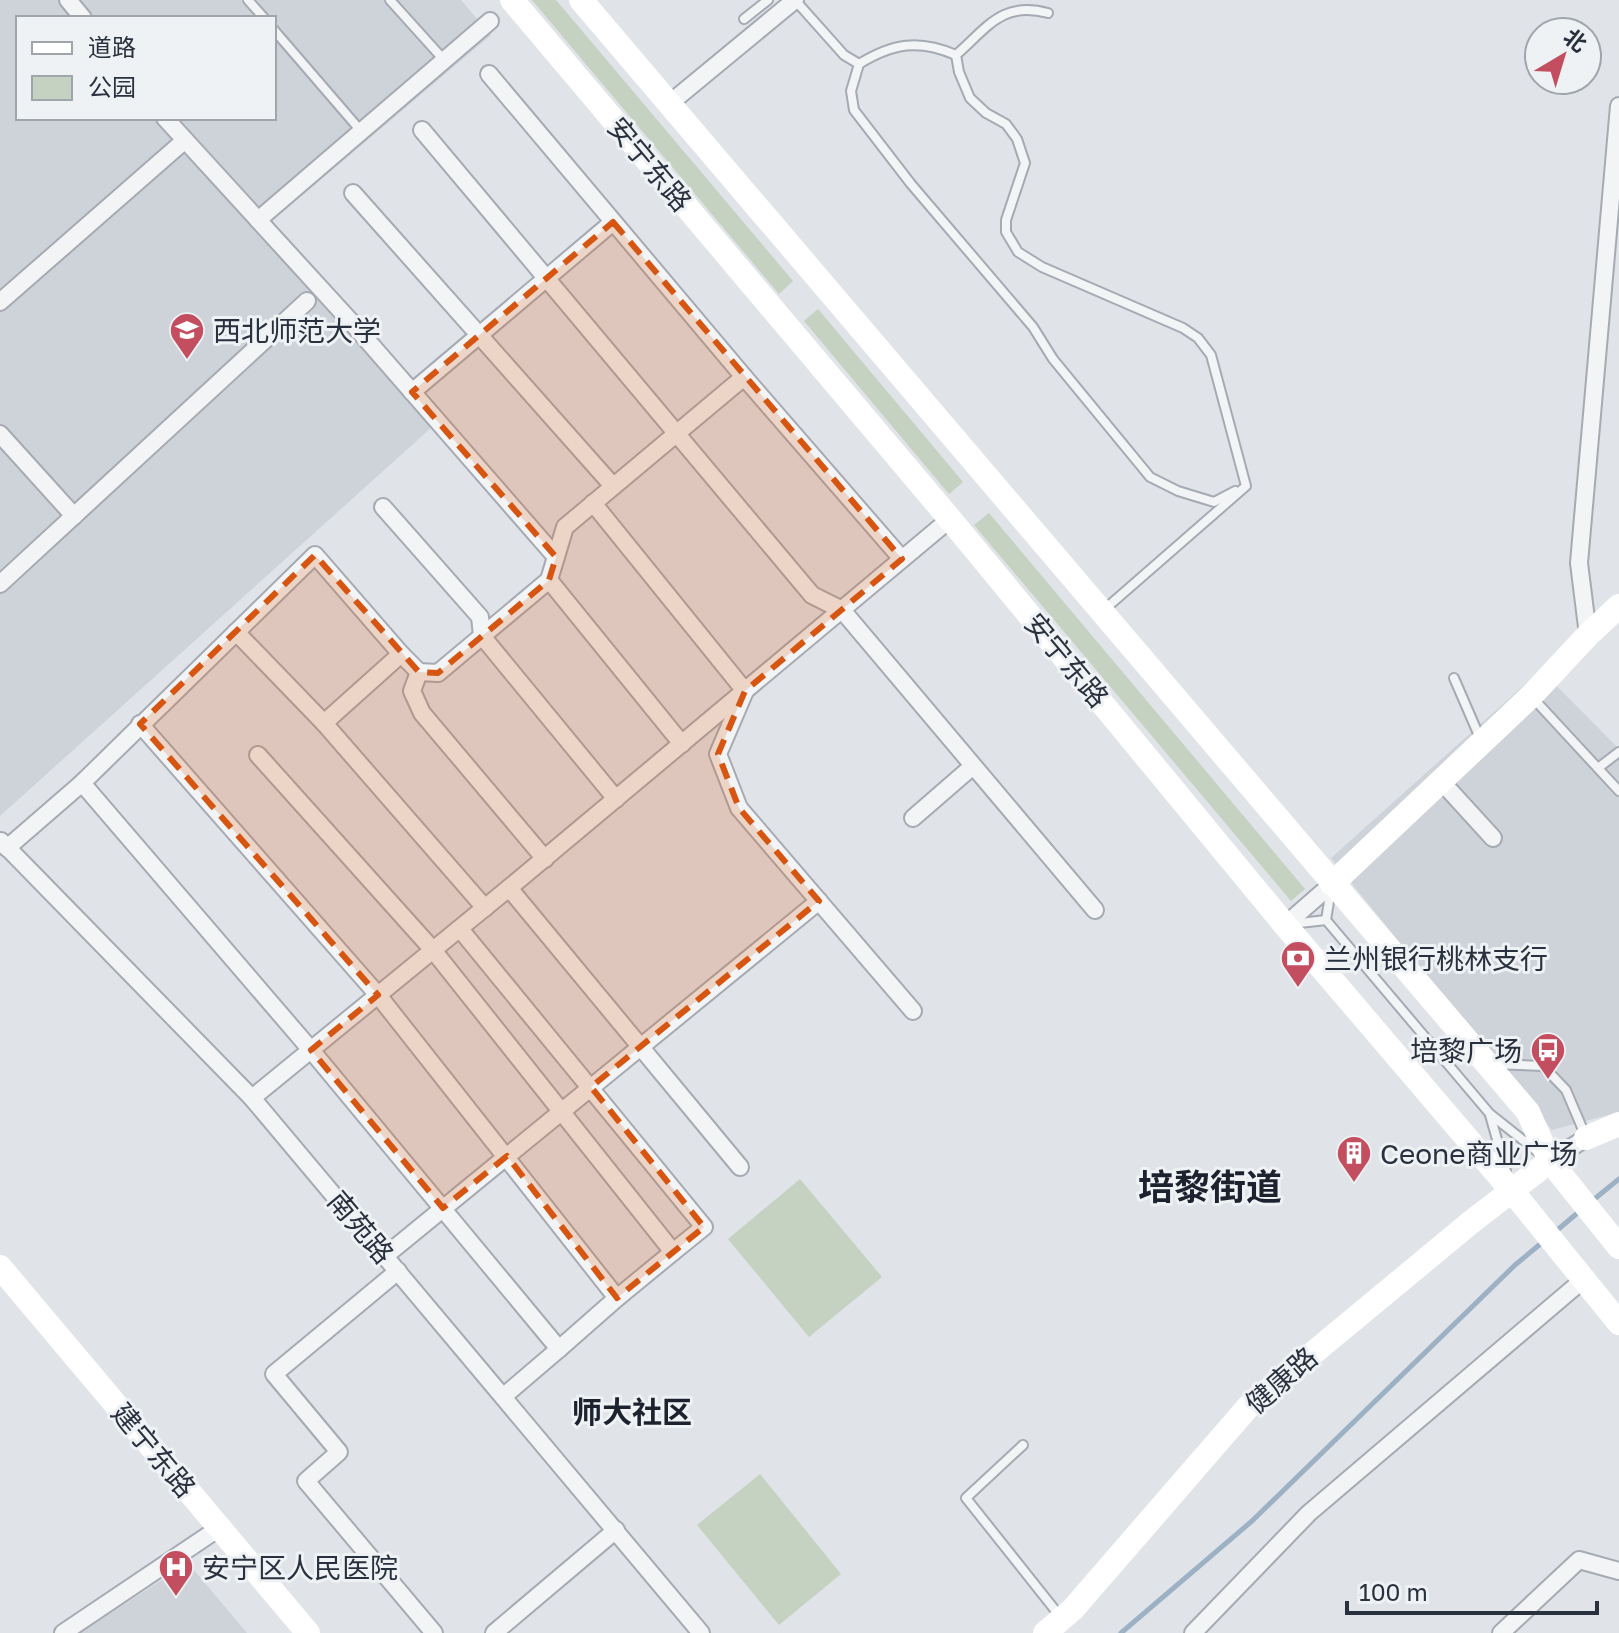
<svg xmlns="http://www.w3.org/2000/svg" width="1619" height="1633" viewBox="0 0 1619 1633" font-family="'Golos Text','Noto Sans SC',sans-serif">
	<rect width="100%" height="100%" fill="#e0e3e8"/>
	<g fill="#ced2d9" fill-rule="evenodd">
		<path d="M0 0H461L491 35 258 233 432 427 0 816ZM18 18H274V118H18Z"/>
		<path d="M1541 670 1619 749V1112L1552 1130 1331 858Z"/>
		<path d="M188 1563 247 1633H80Z"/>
	</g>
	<g fill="#c5d1c1">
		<path d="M532 0H556L793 281 779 294Z"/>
		<path d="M818 309 963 482 949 494 804 321Z"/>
		<path d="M989 513 1305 889 1291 901 974 525Z"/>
		<path d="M800 1179 882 1277 809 1337 728 1239Z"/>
		<path d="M760 1474 841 1574 779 1625 697 1525Z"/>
	</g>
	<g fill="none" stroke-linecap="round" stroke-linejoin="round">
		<g stroke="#9db1c5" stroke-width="5">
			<path d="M1592 1201 1619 1179"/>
			<path d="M1555 1232 1581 1210"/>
			<path d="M1121 1633 1252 1521 1515 1265 1544 1241"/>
		</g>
		<g stroke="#a6aab2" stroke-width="12">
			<g id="lane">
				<path d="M248 0 264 18"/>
				<path d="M390 0 444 60"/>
				<path d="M795 0 844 55 859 64"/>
				<path d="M744 19 768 0"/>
				<path d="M274 30 361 131"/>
				<path d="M956 55 959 72 970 98 986 113 1006 124 1017 139 1025 163 1006 220V232L1018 252 1042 267 1183 328 1198 338 1211 355 1246 486 1105 609"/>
				<path d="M956 55C919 39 893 43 859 64L851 91 854 110 911 184 1033 327 1053 359 1150 477 1178 491 1214 502 1235 491"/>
				<path d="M956 55C988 27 1002 1 1048 13"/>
				<path d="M1454 678 1480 738"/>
				<path d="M1532 697 1619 791"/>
				<path d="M1598 768 1619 752"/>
				<path d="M1326 920 1490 1114 1538 1152"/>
				<path d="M1326 920 1331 889"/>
				<path d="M1291 924 1326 920"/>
				<path d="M1493 1064 1543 1066 1566 1090 1586 1137"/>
				<path d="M1490 1115 1506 1171"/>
				<path d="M1023 1445 966 1498 1059 1615"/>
			</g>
		</g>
		<g stroke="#a6aab2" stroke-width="20">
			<g id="street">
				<path d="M68 0 83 18"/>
				<path d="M489 74 744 377"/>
				<path d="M669 104 795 0"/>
				<path d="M165 118 353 324 556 557"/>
				<path d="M422 130 812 595 842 610 1095 910"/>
				<path d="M353 193 613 486"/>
				<path d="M258 220 490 21"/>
				<path d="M0 302 184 141"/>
				<path d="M412 392 613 222"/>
				<path d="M0 434 74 516"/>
				<path d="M593 503 745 691 718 754 739 808 913 1011"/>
				<path d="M383 507 480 617 482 636 616 799"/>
				<path d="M549 580 682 744"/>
				<path d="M0 584 307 301"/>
				<path d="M236 632 324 723"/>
				<path d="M1588 635 1579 563 1619 106"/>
				<path d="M401 654 324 723 485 908"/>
				<path d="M419 672 412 691 422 713 545 859"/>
				<path d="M140 724 378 995 617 1298 673 1252"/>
				<path d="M258 755 433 950 673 1252 704 1227 460 929"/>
				<path d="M1441 781 1493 838"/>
				<path d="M82 783 311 1050 559 1349 617 1298"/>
				<path d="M913 818 973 766"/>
				<path d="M1 841 252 1098 701 1633"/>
				<path d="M7 848 82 783 315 555 401 654 419 672 438 673 549 580 565 527 744 377 902 559"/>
				<path d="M509 888 740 1167"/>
				<path d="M1285 925 1332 884"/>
				<path d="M252 1098 509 888 950 519"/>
				<path d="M1550 1161 1586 1138"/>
				<path d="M385 1256 819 901"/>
				<path d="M398 1271 274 1374 339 1452 306 1481 434 1633"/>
				<path d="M504 1396 559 1349"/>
				<path d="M63 1633 219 1528"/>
				<path d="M494 1633 616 1530"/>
				<path d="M1193 1633 1309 1513 1584 1279"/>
				<path d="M1501 1633 1579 1560 1619 1571"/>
			</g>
		</g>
		<use href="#lane" stroke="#f2f4f6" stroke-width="8"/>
		<use href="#street" stroke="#f2f4f6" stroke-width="16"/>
		<g stroke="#fff" stroke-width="24">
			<path d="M512 0 950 519 1285 925 1512 1191 1619 1323"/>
			<path d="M581 0 1528 1112 1550 1161 1619 1247"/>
			<path d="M1332 884 1531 696 1588 635 1619 606"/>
			<path d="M1586 1138 1619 1124"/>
			<path d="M0 1267 308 1633"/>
			<path d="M1045 1633 1073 1609 1248 1407 1470 1223 1550 1161"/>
		</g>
	</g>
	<path fill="#d55511" fill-opacity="0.2" stroke="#d55511" stroke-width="6" stroke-dasharray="16 10" stroke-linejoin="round" d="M613 222 902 559 745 691 718 754 739 808 819 901 591 1087 704 1227 617 1298 507 1156 443 1208 311 1050 378 995 140 724 315 555 419 672 438 673 549 580 556 557 412 392Z"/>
	<defs>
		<g id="university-pin" transform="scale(1.8)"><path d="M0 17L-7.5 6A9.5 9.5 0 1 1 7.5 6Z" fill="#c34e60" stroke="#eff2f5"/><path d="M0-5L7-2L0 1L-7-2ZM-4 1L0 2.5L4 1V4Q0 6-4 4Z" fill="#fff"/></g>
		<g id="bank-pin" transform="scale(1.8)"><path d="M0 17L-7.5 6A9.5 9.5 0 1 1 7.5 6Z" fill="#c34e60" stroke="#eff2f5"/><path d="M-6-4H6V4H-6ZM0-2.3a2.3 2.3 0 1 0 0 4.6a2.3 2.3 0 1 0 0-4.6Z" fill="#fff"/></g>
		<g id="bus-pin" transform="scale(1.8)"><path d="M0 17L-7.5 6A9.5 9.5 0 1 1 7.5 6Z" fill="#c34e60" stroke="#eff2f5"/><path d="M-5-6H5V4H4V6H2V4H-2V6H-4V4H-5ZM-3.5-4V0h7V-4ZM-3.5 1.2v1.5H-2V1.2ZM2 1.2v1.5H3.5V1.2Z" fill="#fff"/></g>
		<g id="building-pin" transform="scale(1.8)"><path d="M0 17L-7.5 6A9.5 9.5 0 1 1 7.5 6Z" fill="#c34e60" stroke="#eff2f5"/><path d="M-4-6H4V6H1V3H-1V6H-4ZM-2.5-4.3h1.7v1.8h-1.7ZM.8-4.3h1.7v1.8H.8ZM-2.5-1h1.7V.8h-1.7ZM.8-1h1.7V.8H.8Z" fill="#fff"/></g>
		<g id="hospital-pin" transform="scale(1.8)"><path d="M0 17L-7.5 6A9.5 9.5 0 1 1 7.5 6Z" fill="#c34e60" stroke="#eff2f5"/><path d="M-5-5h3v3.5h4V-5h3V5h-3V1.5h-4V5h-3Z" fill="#fff"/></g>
	</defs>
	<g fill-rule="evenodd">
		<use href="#university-pin" x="187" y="330"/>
		<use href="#bank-pin" x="1298" y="958"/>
		<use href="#bus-pin" x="1548" y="1050"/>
		<use href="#building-pin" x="1354" y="1153"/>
		<use href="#hospital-pin" x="176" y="1567"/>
	</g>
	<g text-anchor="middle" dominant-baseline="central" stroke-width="6" stroke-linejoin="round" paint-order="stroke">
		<g font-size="28" fill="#2a313e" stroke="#eff2f5">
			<text transform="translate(650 164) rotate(50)">安宁东路</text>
			<text transform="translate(1067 660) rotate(50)">安宁东路</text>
			<text transform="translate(361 1227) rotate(50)">南苑路</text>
			<text transform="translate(1281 1380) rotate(-41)">健康路</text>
			<text transform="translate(154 1450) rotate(50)">建宁东路</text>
		</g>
		<g font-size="28" fill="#2a313e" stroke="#eff2f5" text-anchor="start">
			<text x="213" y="330">西北师范大学</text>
			<text x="1324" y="958">兰州银行桃林支行</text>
			<text x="1522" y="1050" text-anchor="end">培黎广场</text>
			<text x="1380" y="1153">Ceone商业广场</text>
			<text x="202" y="1567">安宁区人民医院</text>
		</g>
		<g font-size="30" font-weight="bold" fill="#1c222e" stroke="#eff2f5">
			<text x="632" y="1412">师大社区</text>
		</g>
		<g font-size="36" font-weight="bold" fill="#1c222e" stroke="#eff2f5">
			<text x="1210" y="1186">培黎街道</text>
		</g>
	</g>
	<rect x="16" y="16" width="260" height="104" fill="#eff2f5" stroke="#a0a5ac" stroke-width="2"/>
	<rect x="32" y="42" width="40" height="12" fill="#ffffff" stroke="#a0a5ac" stroke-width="2"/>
	<text x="88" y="56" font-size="24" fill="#2a313e">道路</text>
	<rect x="32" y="76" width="40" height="24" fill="#c5d1c1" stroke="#a0a5ac" stroke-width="2"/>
	<text x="88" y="96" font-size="24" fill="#2a313e">公园</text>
	<g transform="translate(1563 56) rotate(38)"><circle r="38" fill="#eff2f5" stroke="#a0a5ac" stroke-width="2"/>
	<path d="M0-6L14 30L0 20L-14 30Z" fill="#c34e60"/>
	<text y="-12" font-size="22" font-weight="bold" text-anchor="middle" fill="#2a313e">北</text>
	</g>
	<path d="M1347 1601v12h250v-12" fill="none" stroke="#2a313e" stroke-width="4"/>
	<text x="1359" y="1601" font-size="24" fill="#2a313e" stroke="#eff2f5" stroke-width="6" paint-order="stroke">100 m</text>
</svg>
